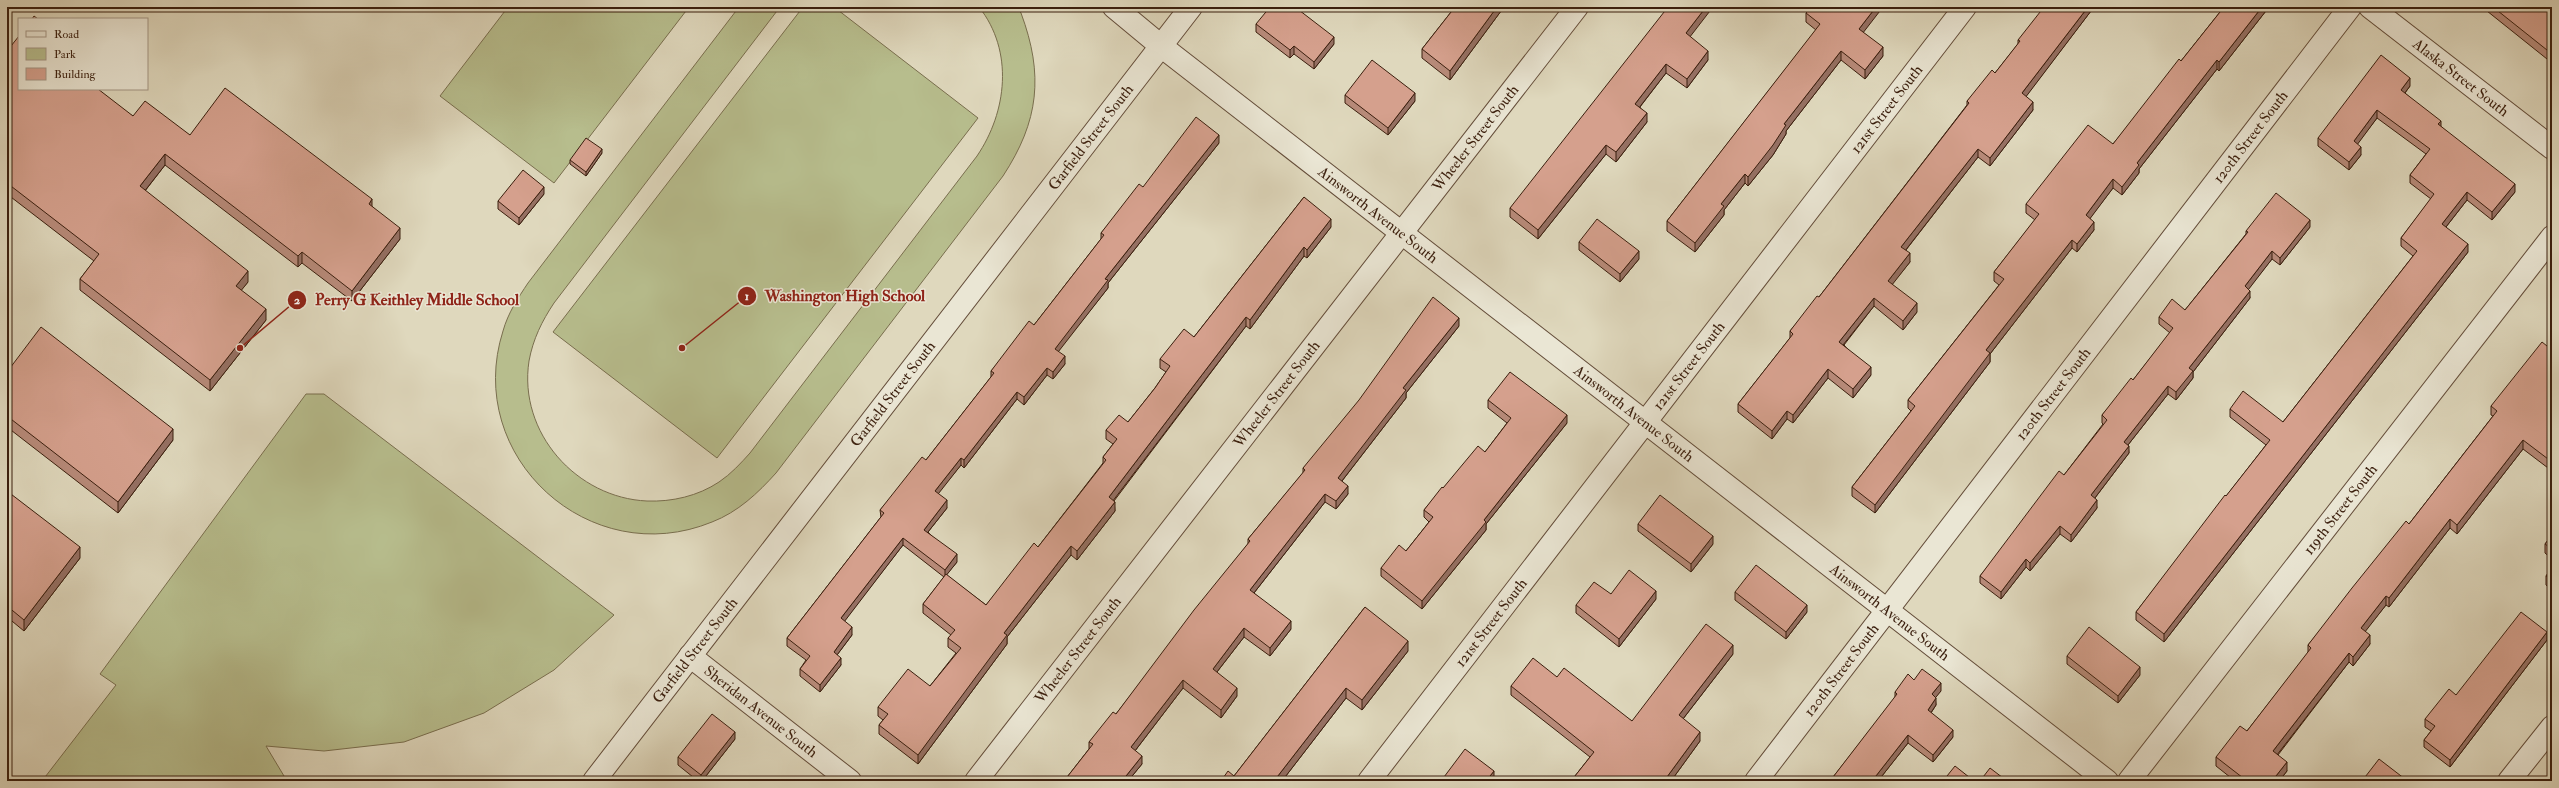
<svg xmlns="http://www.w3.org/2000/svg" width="2559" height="788" viewBox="0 0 2559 788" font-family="'IM FELL Double Pica',serif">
	<rect width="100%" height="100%" fill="#dfd8bd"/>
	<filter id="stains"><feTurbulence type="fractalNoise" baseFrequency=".005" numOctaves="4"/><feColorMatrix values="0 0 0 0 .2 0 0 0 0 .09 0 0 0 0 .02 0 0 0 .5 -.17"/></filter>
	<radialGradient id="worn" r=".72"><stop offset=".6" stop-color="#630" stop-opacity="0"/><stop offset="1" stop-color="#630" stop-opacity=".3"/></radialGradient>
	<g fill="#b7bd8d" stroke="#796e4e">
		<path d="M508 7H689L554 183 440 96Z"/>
		<path d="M739 7H780L554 303C542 321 533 339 529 361 518 433 577 498 647 501 672 502 698 496 719 482 731 474 741 463 750 453L977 156C1007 112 1014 51 979 7H1017L1021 13C1044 75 1039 121 1003 176L776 473C758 493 738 512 712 522 590 572 463 457 503 331 508 313 518 298 528 283Z"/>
		<path d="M803 7H834L978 118 717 458 553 332Z"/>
		<path d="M306 394H324L614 615 554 670 484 713 404 742 324 751 266 746 287 781H42L116 685 100 674Z"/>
	</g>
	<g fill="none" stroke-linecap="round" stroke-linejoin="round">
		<g stroke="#644d3a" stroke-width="24">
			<g id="minor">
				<path id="s1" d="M1114 7 1161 46 2107 781"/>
				<path id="s2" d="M2370 7 2552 148"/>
				<path id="s3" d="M690 656 850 781"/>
				<path id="s4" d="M594 781 1191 7"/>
				<path id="s5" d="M976 781 1577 7"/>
				<path id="s6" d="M1369 781 1965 7"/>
				<path id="s7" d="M1756 781 2350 7"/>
				<path id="s8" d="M2129 781 2552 237"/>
				<path d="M2509 781 2552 727"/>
			</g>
		</g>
		<use href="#minor" stroke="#eae6d4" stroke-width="22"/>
	</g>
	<g fill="#b78a79" stroke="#3b1f0e">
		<path d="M1455 7H1504L1450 80 1422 58V49Z"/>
		<path d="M2094 7 2026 96 2033 110 1990 166 1978 157 1906 250 1910 262 1892 284 1917 312 1903 330 1874 306 1844 345 1871 375 1853 398 1828 378 1793 423 1787 419 1772 439 1738 412V404L1790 338V331L1819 297 1967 105V101L1995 73 2018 44V40Z"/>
		<path d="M2224 7H2269L2219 71 2217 69 2139 169V173L2122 195 2113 188 2090 218 2094 230 2077 252 2072 248 1990 354V362L1875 513 1852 496V487L1911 411 1908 408V400L1999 285 1994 281V272L2035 220 2026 213V204L2113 144 2181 61Z"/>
		<path d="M2482 7H2544L2552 14V63Z"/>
		<path d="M1806 13 1863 32 1883 56 1865 79 1841 60 1786 131V134L1773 155 1748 186 1745 183 1724 210V215L1695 252 1667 231V221L1816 30 1806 22Z"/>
		<path d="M1256 24 1334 44 1314 69 1294 54 1290 58 1256 32Z"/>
		<path d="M1690 36 1708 60 1687 88 1666 73 1640 107 1647 122 1616 162 1606 154 1538 239 1510 217V208Z"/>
		<path d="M7 51 133 116 190 135 372 206 400 239 352 301 302 263 298 267 165 165 145 191 248 282 241 290 266 320 210 391 80 290V279L94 261 7 194Z"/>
		<path d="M2410 86 2405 93 2441 127 2515 192 2492 220 2467 200 2446 227 2468 252 2164 642 2136 620V612L2266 445 2230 417V409L2283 422 2413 256 2401 246V238L2431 199 2410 183V175L2426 154 2377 118 2357 144 2361 155 2349 170 2318 146V138Z"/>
		<path d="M1345 95 1415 101 1388 135 1345 103Z"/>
		<path d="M1219 143 1108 283V288L1058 351 1065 364 1053 379 1047 375 1024 405 1017 399 964 468 961 465 938 493 947 508 928 532 957 562 946 575 986 605 1038 547 1103 463V457L1113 444 1106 439V430L1128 422 1155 388 1166 372 1160 368V359L1194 337 1304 197 1331 227 1307 258 1304 256 1250 329 1246 326 1114 501 1115 511 1077 560 1071 555 1007 637V644L918 764 879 734V725L883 720 878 716V707L930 686 956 653 948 647V638L951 635 923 613V604L944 577 903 545 844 621 852 635 837 655 841 665 820 692 800 676V669L806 660 787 646V638L881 517 880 510 926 460 991 377V371L1034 325 1101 239V233L1143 187Z"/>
		<path d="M602 153 586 176 570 164V160Z"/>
		<path d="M544 194 519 225 498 209V201Z"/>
		<path d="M2310 227 2280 265 2272 259 2248 289 2250 298 2193 372V378L2176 400 2168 394 2128 445 2129 453 2095 498 2097 508 2071 542 2060 534 2030 571 2026 567 2001 599 1980 583V576L2064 475 2103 424 2102 423V415L2133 380 2170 333 2159 324V317L2185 310 2246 234V231Z"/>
		<path d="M1579 242 1639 259 1620 282 1579 250Z"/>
		<path d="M1459 326 1406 393V398L1342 481 1348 494 1336 509 1325 502 1254 593 1291 629 1270 656 1244 637 1217 672 1237 696 1221 718 1183 688 1135 751 1142 764 1128 781H1064L1089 749V742L1116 714 1248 544V539L1303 473V468Z"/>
		<path d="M2552 350V471L2523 449 2457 534 2450 528 2389 607 2386 605 2365 631 2370 644 2353 666 2349 662 2278 755 2287 771 2279 781H2235L2216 766V757L2247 731 2308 653V645L2409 524 2493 416 2491 415V406Z"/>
		<path d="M7 372 173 440 118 513 7 427Z"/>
		<path d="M1488 400 1567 423 1486 524V530L1422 609 1381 576V568L1406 551 1429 522 1424 517V510L1443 488 1485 452 1507 423 1488 408Z"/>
		<path d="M7 491 80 558 24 631 7 617Z"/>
		<path d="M1638 524 1713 544 1691 572 1638 531Z"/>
		<path d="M2552 535V559L2545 553V544Z"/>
		<path d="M2552 568V590L2546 585V576Z"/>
		<path d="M1735 592 1807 612 1786 639 1735 600Z"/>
		<path d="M1611 594 1656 599 1619 647 1576 613V605Z"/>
		<path d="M1365 607 1408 651 1362 710 1346 698 1282 781H1221L1234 776Z"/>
		<path d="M2547 640 2450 767 2424 747V740L2431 731 2425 727V719L2456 695Z"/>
		<path d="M1733 654 1683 719 1700 741 1671 781H1571L1590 757 1511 695V686L1557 677 1632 721Z"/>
		<path d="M2067 656 2140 675 2118 703 2067 664Z"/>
		<path d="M1914 680 1941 691 1935 697 1936 705 1931 713 1953 737 1933 762 1908 743 1878 781H1830L1895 698V692Z"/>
		<path d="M735 739 702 781H698L678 765V757Z"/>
	</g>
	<g fill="#957063" stroke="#3b1f0e">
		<path d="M1497 7H1504L1450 80V71Z"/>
		<path d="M1706 7H1713L1686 42V33Z"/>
		<path d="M1876 7H1883L1859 38V29Z"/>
		<path d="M2088 7H2094L2022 102V93Z"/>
		<path d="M2262 7H2269L2219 71V62Z"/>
		<path d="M1334 37V44L1314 69V62Z"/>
		<path d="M1294 46V54L1290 58V50Z"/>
		<path d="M1883 47V56L1865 79V70Z"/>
		<path d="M1708 51V60L1687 88V79Z"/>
		<path d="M1841 51V60L1786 131V134L1773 155 1748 186V177L1784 124Z"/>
		<path d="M2217 60V69L2139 169V173L2122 195V187L2137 163Z"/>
		<path d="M1666 64V73L1635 113V104Z"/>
		<path d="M2410 78V86L2401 98V90Z"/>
		<path d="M1415 93V101L1388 135V128Z"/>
		<path d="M2033 102V110L1990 166V158Z"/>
		<path d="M2377 110V118L2354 149V141Z"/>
		<path d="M1647 113V122L1616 162V152Z"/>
		<path d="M2441 121V129L2438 124Z"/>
		<path d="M1219 135V143L1108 283V288L1055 356V349L1105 279Z"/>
		<path d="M1606 145V154L1538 239V230Z"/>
		<path d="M2361 147V155L2349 170V162Z"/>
		<path d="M602 149V153L586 176V172Z"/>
		<path d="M1978 149V157L1901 256V247Z"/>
		<path d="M165 154V165L140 197V186Z"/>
		<path d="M1745 174V183L1724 210V215L1695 252V243L1721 204Z"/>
		<path d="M2113 179V188L2086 224V215Z"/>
		<path d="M2515 184V192L2492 220V212Z"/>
		<path d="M544 187V194L519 225V218Z"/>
		<path d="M2467 192V200L2442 232V224Z"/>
		<path d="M372 199V210L369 204Z"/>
		<path d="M1331 219V227L1307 258V250Z"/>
		<path d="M2310 220V227L2280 265V258Z"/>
		<path d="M2094 222V230L2077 252V244Z"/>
		<path d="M400 228V239L352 301V291Z"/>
		<path d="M2072 240V248L1990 354V362L1875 513V505L1986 350Z"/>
		<path d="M2468 244V252L2164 642V634Z"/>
		<path d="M1304 247V256L1250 329V320Z"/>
		<path d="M1639 251V259L1620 282V274Z"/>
		<path d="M2272 251V259L2245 294V286Z"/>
		<path d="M302 252V263L298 267V256Z"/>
		<path d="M1910 253V262L1888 290V281Z"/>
		<path d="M248 271V282L236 297V286Z"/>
		<path d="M2250 291V298L2193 372V378L2176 400V392L2189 368Z"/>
		<path d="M1874 298V306L1839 350V342Z"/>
		<path d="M1917 303V312L1903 330V321Z"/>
		<path d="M266 309V320L210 391V380Z"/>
		<path d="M1246 317V326L1109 506V497Z"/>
		<path d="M1459 318V326L1406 393V398L1338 486V478L1403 388Z"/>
		<path d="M1065 356V364L1053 379V372Z"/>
		<path d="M1871 367V375L1853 398V389Z"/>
		<path d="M1047 368V375L1024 405V397Z"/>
		<path d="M1828 369V378L1793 423V415Z"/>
		<path d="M2168 386V394L2124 450V442Z"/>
		<path d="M1017 392V399L964 468V460Z"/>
		<path d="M1787 411V419L1772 439V431Z"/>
		<path d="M1567 415V423L1486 524V530L1422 609V601L1484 520Z"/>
		<path d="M2552 416V425L2548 422Z"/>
		<path d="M173 429V440L118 513V502Z"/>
		<path d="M2523 440V449L2457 534V525Z"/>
		<path d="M2129 446V453L2091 503V495Z"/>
		<path d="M961 458V465L935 498V491Z"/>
		<path d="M1348 486V494L1336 509V501Z"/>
		<path d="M1325 494V502L1250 598V590Z"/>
		<path d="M947 500V508L924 537V530Z"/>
		<path d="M2097 500V508L2071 542V535Z"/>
		<path d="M1115 502V511L1077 560V551Z"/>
		<path d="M2450 519V528L2389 607V598Z"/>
		<path d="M2060 526V534L2030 571V563Z"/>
		<path d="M1713 536V544L1691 572V564Z"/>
		<path d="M903 538V545L841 626V618Z"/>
		<path d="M1071 546V555L1007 637V644L918 764V755L1004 633Z"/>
		<path d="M80 547V558L24 631V620Z"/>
		<path d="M957 554V562L945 577V570Z"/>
		<path d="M2026 559V567L2001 599V592Z"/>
		<path d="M1656 591V599L1619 647V639Z"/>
		<path d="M2386 596V605L2361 637V628Z"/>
		<path d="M1807 605V612L1786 639V632Z"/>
		<path d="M1291 621V629L1270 656V648Z"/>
		<path d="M852 627V635L834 659V652Z"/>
		<path d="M1244 628V637L1213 677V669Z"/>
		<path d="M2547 632V640L2450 767V760Z"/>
		<path d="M2370 635V644L2353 666V657Z"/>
		<path d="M1408 641V651L1362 710V700Z"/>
		<path d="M1733 645V654L1679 724V715Z"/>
		<path d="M2349 653V662L2273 760V751Z"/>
		<path d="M841 658V665L820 692V685Z"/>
		<path d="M2140 667V675L2118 703V696Z"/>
		<path d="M1183 680V688L1131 756V747Z"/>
		<path d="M1941 683V691L1932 702V694Z"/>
		<path d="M1237 688V696L1221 718V710Z"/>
		<path d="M1346 688V698L1282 781H1274Z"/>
		<path d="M1936 698V705L1928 717V710Z"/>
		<path d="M1953 730V737L1933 762V755Z"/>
		<path d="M735 732V739L702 781H701V775Z"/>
		<path d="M1700 732V741L1671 781H1664Z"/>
		<path d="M1908 735V743L1878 781H1872Z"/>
		<path d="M1142 756V764L1128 781H1122Z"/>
		<path d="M2287 762V771L2279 781H2272Z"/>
		<path d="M1494 771V779L1492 781H1486Z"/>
	</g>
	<g fill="#d5a08d" stroke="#3b1f0e">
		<path d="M1270 7H1295L1334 37 1314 62 1294 46 1290 50 1256 24Z"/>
		<path d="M1455 7H1497L1450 71 1422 49Z"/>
		<path d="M1668 7H1706L1686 33 1708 51 1687 79 1666 64 1635 104 1647 113 1616 152 1606 145 1538 230 1510 208Z"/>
		<path d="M1811 7H1876L1859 29 1883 47 1865 70 1841 51 1784 124 1786 125 1773 145 1748 177 1745 174 1721 204 1724 206 1695 243 1667 221 1820 24 1806 13Z"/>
		<path d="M2044 7H2088L2022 93 2033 102 1990 158 1978 149 1901 247 1910 253 1888 281 1917 303 1903 321 1874 298 1839 342 1871 367 1853 389 1828 369 1793 415 1787 411 1772 431 1738 404 1793 334 1790 331 1817 296 1819 297 1969 103 1967 101 1992 70 1995 73 2020 41 2018 40Z"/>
		<path d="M2224 7H2262L2219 62 2217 60 2137 163 2139 165 2122 187 2113 179 2086 215 2094 222 2077 244 2072 240 1986 350 1990 353 1875 505 1852 487 1915 406 1908 400 2004 279 1994 272 2039 214 2026 204 2088 125 2113 144 2179 59 2181 61Z"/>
		<path d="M2493 7H2544L2552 14V54Z"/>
		<path d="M34 16 38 19H32Z"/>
		<path d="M19 36V89H98L133 116 145 101 190 135 225 88 372 199 369 204 400 228 352 291 302 252 298 256 165 154 140 186 248 271 236 286 266 309 210 380 80 279 99 254 7 183V51Z"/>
		<path d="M2381 55 2410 78 2401 90 2441 121 2438 124 2515 184 2492 212 2467 192 2442 224 2468 244 2164 634 2136 612 2225 495 2226 496 2270 440 2230 409 2243 391 2283 422 2417 251 2401 238 2434 194 2410 175 2430 149 2377 110 2354 141 2361 147 2349 162 2318 138Z"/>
		<path d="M1372 60 1415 93 1388 128 1345 95Z"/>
		<path d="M1196 117 1219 135 1105 279 1108 280 1055 349 1065 356 1053 372 1047 368 1024 397 1017 392 964 460 961 458 935 491 947 500 924 530 957 554 945 570 903 538 841 618 852 627 834 652 841 658 820 685 800 669 810 656 787 638 884 513 880 510 922 457 926 460 994 373 991 371 1029 321 1034 325 1104 235 1101 233 1139 184 1143 187Z"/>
		<path d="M586 138 602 149 586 172 570 160Z"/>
		<path d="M523 170 544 187 519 218 498 201Z"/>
		<path d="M2276 193 2310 220 2280 258 2272 251 2245 286 2250 291 2189 368 2193 371 2176 392 2168 386 2124 442 2129 446 2091 495 2097 500 2071 535 2060 526 2030 563 2026 559 2001 592 1980 576 2059 471 2064 475 2107 420 2102 415 2131 378 2133 380 2173 328 2159 317 2172 299 2185 310 2248 232 2246 231Z"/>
		<path d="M1304 197 1331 219 1307 250 1304 247 1250 320 1246 317 1109 497 1115 502 1077 551 1071 546 1004 633 1007 635 918 755 879 725 888 714 878 707 908 669 930 686 961 648 948 638 955 630 923 604 946 574 986 605 1034 543 1038 547 1106 460 1103 457 1117 439 1106 430 1119 415 1128 422 1155 388 1170 366 1160 359 1184 329 1194 337Z"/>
		<path d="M1597 219 1639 251 1620 274 1579 242Z"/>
		<path d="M1433 297 1459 318 1403 388 1406 390 1338 478 1348 486 1336 501 1325 494 1250 590 1291 621 1270 648 1244 628 1213 669 1237 688 1221 710 1183 680 1131 747 1142 756 1122 781H1064L1093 744 1089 742 1113 712 1116 714 1194 610 1250 541 1248 539 1305 470 1303 468 1359 400Z"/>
		<path d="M41 327 173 429 118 502 7 416V372Z"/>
		<path d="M2542 342 2552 350V416L2548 422 2552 425V462L2523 440 2457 525 2450 519 2389 598 2386 596 2361 628 2370 635 2353 657 2349 653 2273 751 2287 762 2272 781H2247L2216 757 2240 726 2247 731 2311 648 2308 645 2352 588 2406 521 2409 524 2497 411 2491 406Z"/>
		<path d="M1510 372 1567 415 1484 520 1486 522 1422 601 1381 568 1399 545 1406 551 1433 517 1424 510 1442 487 1443 488 1478 446 1485 452 1511 418 1488 400Z"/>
		<path d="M7 491 80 547 24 620 7 606Z"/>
		<path d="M1660 495 1713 536 1691 564 1638 524Z"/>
		<path d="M2552 535V549L2545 544Z"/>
		<path d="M1756 565 1807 605 1786 632 1735 592Z"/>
		<path d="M2552 568V580L2546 576Z"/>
		<path d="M1629 570 1656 591 1619 639 1576 605 1594 582 1611 594Z"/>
		<path d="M1365 607 1408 641 1362 700 1346 688 1274 781H1221L1228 771 1234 776Z"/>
		<path d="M2521 612 2547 632 2450 760 2424 740 2435 726 2425 719 2449 689 2456 695Z"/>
		<path d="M1706 624 1733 645 1679 715 1700 732 1664 781H1571L1594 752 1511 686 1533 658 1557 677 1564 668 1632 721Z"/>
		<path d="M2089 627 2140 667 2118 696 2067 656Z"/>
		<path d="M1922 669 1941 683 1932 694 1936 698 1928 710 1953 730 1933 755 1908 735 1872 781H1830L1897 694 1895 692 1908 674 1914 680Z"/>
		<path d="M712 714 735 732 701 775 678 757Z"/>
		<path d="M1465 749 1494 771 1486 781H1441Z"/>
		<path d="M2379 759 2405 779 2403 781H2362Z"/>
		<path d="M1955 766 1974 781H1943Z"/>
		<path d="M1990 768 2007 781H1980Z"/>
	</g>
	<g text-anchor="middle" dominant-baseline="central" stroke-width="3" stroke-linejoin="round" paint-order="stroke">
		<g font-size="15" fill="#3b1f0e" stroke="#eae6d4">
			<text stroke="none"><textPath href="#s2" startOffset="115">Alaska Street South</textPath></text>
			<text stroke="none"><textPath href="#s6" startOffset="848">121st Street South</textPath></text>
			<text stroke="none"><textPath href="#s4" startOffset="813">Garfield Street South</textPath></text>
			<text stroke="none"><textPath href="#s7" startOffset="812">120th Street South</textPath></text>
			<text stroke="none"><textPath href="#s5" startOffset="814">Wheeler Street South</textPath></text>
			<text stroke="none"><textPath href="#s1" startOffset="336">Ainsworth Avenue South</textPath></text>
			<text stroke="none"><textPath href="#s6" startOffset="524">121st Street South</textPath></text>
			<text stroke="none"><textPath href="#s4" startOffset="489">Garfield Street South</textPath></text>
			<text stroke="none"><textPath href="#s5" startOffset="490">Wheeler Street South</textPath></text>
			<text stroke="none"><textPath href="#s7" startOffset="488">120th Street South</textPath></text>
			<text stroke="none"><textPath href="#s1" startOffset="660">Ainsworth Avenue South</textPath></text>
			<text stroke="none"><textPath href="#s8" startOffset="344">119th Street South</textPath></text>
			<text stroke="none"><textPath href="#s1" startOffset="984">Ainsworth Avenue South</textPath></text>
			<text stroke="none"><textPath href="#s6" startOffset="200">121st Street South</textPath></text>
			<text stroke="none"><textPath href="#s4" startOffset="165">Garfield Street South</textPath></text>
			<text stroke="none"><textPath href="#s5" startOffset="166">Wheeler Street South</textPath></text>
			<text stroke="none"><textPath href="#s7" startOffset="140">120th Street South</textPath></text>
			<text stroke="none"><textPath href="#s3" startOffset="90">Sheridan Avenue South</textPath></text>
		</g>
	</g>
	<path fill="none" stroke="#8f2418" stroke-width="1.5" d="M682 348L747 296M240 348L297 300"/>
	<g fill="#8f2418" stroke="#eae6d4" stroke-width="1.5">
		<circle cx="682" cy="348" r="4"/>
		<circle cx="240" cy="348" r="4"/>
		<circle cx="747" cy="296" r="10"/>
		<circle cx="297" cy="300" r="10"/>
	</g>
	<g font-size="12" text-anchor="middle" font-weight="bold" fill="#fff">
		<text x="747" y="300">1</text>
		<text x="297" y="304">2</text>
	</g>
	<g font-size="16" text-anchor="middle" font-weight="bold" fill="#8f2418" stroke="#eae6d4" stroke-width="3" stroke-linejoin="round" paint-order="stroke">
		<text x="845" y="301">Washington High School</text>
		<text x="417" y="305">Perry G Keithley Middle School</text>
	</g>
	<rect width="2559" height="788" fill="none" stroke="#dfd8bd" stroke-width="24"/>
	<rect x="8" y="8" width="2543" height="772" fill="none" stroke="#3b1f0e" stroke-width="2"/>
	<rect x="12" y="12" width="2535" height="764" fill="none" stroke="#3b1f0e"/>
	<rect x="18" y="18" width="130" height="72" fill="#eae6d4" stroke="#a49685"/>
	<rect x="26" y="31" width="20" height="6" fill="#eae6d4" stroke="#a49685"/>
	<text x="54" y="38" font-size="12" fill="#3b1f0e">Road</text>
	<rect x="26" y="48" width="20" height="12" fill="#b7bd8d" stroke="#a49685"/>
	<text x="54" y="58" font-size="12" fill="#3b1f0e">Park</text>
	<rect x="26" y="68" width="20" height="12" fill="#d5a08d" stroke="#a49685"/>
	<text x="54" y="78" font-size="12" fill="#3b1f0e">Building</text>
	<rect width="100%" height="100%" filter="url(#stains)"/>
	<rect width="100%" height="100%" fill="url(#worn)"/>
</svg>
